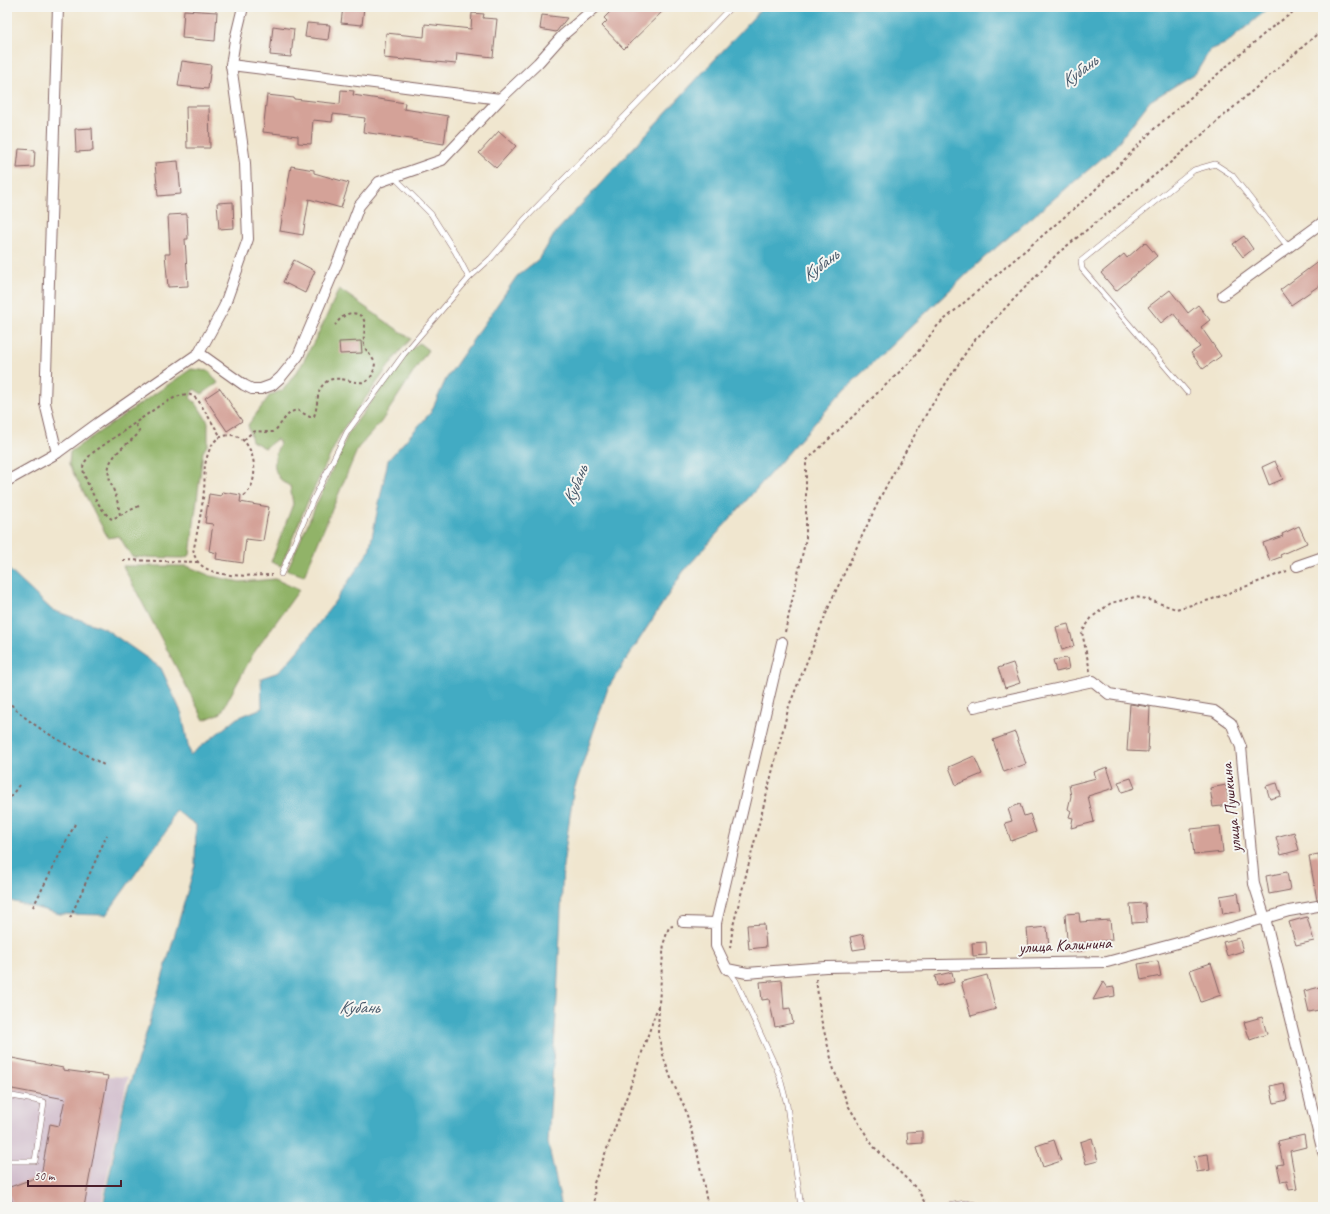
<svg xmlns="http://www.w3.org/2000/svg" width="1330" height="1214" viewBox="0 0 1330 1214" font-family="Caveat,sans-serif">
	<rect width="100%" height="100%" fill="#f6f6f2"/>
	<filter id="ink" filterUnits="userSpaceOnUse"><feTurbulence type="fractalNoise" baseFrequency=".025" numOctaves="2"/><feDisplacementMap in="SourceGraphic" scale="8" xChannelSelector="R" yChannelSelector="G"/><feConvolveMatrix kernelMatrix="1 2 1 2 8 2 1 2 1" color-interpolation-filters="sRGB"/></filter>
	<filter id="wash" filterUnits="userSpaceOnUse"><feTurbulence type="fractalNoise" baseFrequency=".012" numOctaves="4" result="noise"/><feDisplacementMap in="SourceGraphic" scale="16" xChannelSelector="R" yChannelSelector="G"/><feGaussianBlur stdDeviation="0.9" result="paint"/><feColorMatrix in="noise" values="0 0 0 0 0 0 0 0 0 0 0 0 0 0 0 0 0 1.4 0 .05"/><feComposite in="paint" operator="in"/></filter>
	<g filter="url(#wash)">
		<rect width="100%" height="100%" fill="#f0e6cf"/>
		<path fill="#d1bdcc" d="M7 1057 70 1071 108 1076 128 1077 101 1207H7Z"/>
		<g fill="#91b368" stroke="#6e694a">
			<path d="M339 289 411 339 399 352 343 429 308 501 281 566 271 562 293 504 290 486C271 477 272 460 280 443L277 439 265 448 252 441 248 425 270 395 283 390 301 366 322 326Z"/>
			<path d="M419 343 428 350 381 422 358 448 304 576 287 570 349 432 406 354Z"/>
			<path d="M191 369 209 371 218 383 202 394 194 389 190 398 196 403 208 422V444L203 452 190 555 184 558 132 557 119 536 108 538 69 465 70 452Z"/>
			<path d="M123 566H187L211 576 240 582 275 579 299 590 253 654 221 713 204 720Z"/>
		</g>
		<path fill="#43abc3" stroke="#466577" d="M763 7H1270L1227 43 1210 50 1196 73 1150 101 1113 149 985 257 845 389 683 572 608 688 573 793 563 866 557 1000 548 1143 562 1207H103L125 1098 143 1044 195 865 196 825 175 810 167 830 106 915 60 914 7 900V568L52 610 104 628 161 668 182 714 190 755 237 718 262 708 261 678 279 672 300 648 331 607 369 551 388 460 431 412 446 379 517 276 540 258 555 233Z"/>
		<g id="blocks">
			<g fill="#d4a298">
				<path d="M343 7H364L362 25 341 23Z"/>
				<path d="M615 7H667L624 49 602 26 607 21 604 18Z"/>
				<path d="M184 10 217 12 215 41 182 38Z"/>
				<path d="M472 13 484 14 483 18 497 19 493 57 457 53 456 64 405 59V60L384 58 386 33 424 37 425 24 471 29Z"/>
				<path d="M542 15 567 18 556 32 540 29Z"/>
				<path d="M307 23 330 25 328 40 305 37Z"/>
				<path d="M273 26 294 29 291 57 270 55Z"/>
				<path d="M182 61 211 65 208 89 178 86Z"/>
				<path d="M341 90 354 91 353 95 405 103 404 109 448 116 444 144 363 132 365 118 333 114 332 122 313 120 311 144 298 143V136L263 132 267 95 294 98V99L340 104Z"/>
				<path d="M186 106H209L210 148H187Z"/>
				<path d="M92 128 93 151 76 152 75 129Z"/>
				<path d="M499 131 516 146 496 168 479 153Z"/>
				<path d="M19 149 35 150 34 167 17 168Z"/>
				<path d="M178 161 181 194 158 196 155 163Z"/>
				<path d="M291 166 314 170V173L349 183 341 208 309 199 303 235 280 231Z"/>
				<path d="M233 202 234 228 219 229 217 203Z"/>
				<path d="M187 214 188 239H185L188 286 168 287 165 254H170L168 215Z"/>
				<path d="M1244 236 1253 249 1243 257 1233 244Z"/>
				<path d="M1145 242 1157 256 1116 291 1101 273 1124 254 1127 258Z"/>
				<path d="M1323 258V283L1291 305 1280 290Z"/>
				<path d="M294 260 315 271 305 293 283 282Z"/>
				<path d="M1170 290 1188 313 1198 305 1210 320 1201 327 1221 356 1203 369 1191 353 1200 347 1173 313 1161 323 1148 307Z"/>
				<path d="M361 341 362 353 340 354 339 342Z"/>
				<path d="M220 388 242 421 227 431 205 398Z"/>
				<path d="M1275 461 1283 479 1269 485 1262 467Z"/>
				<path d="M222 492 241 495 240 502 269 507 263 541 246 539 243 563 216 559 217 553 209 551 213 524 205 523 209 494 221 496Z"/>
				<path d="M1299 526 1307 543 1280 555 1281 557 1270 561 1263 543 1283 536 1282 534Z"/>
				<path d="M1068 624 1074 646 1062 650 1056 627Z"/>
				<path d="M1067 658 1069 669 1056 672 1053 660Z"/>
				<path d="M1013 663 1020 683 1005 688 998 668Z"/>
				<path d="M1130 704 1150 707 1148 752 1127 751Z"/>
				<path d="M1015 732 1026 764 1004 772 993 740Z"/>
				<path d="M974 756 982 774 956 785 949 767Z"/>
				<path d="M1107 767 1114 788 1088 796 1094 822 1071 828 1073 818 1069 817 1071 811 1068 809 1071 796 1069 785 1096 778 1094 772Z"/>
				<path d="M1131 778 1135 788 1122 792 1118 782Z"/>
				<path d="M1277 783 1281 796 1270 799 1266 786Z"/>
				<path d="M1226 785 1229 805 1213 807 1210 788Z"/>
				<path d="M1020 804 1024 816 1030 814 1036 832 1011 841 1005 823 1012 821 1008 809Z"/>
				<path d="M1220 826 1223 852 1194 855 1191 829Z"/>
				<path d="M1294 832 1299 850 1281 855 1276 837Z"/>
				<path d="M1318 854 1322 874H1323V899L1317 900 1309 856Z"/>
				<path d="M1287 872 1290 890 1269 894 1266 876Z"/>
				<path d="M1238 893 1241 911 1223 914 1220 896Z"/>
				<path d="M1145 903 1147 922 1132 923 1130 904Z"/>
				<path d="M1079 913 1080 922 1110 920 1112 940 1082 943V951L1068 952 1065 914Z"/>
				<path d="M1307 917 1314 941 1296 945 1289 922Z"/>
				<path d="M764 924 766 947 749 949 747 925Z"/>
				<path d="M1047 927 1049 948 1029 949 1027 929Z"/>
				<path d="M863 934 866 948 853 950 850 937Z"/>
				<path d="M1239 938 1243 951 1227 956 1223 942Z"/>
				<path d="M986 942 987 955 973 956 972 943Z"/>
				<path d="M1158 961 1161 976 1141 980 1138 964Z"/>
				<path d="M1211 963 1221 995 1201 1002 1190 970Z"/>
				<path d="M952 972 954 982 937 986 935 976Z"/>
				<path d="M987 975 996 1009 971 1016 961 982Z"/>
				<path d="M782 980 784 1009 790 1008 793 1023 775 1027 769 999 762 1000 760 982Z"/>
				<path d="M1103 982 1107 988 1114 987 1115 996 1093 1000Z"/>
				<path d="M1320 987 1323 1000V1009L1309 1012 1304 991Z"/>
				<path d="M1262 1017 1267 1034 1250 1040 1244 1022Z"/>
				<path d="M7 1057 63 1068V1070L108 1076 84 1207H14L7 1188 41 1176 50 1124 59 1126 65 1099 7 1088Z"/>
				<path d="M1284 1083 1287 1100 1274 1103 1270 1086Z"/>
				<path d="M922 1131V1143L908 1144 907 1132Z"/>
				<path d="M1304 1135 1306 1147 1290 1151 1297 1189 1289 1190 1287 1181 1281 1182 1277 1165 1283 1164 1278 1141Z"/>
				<path d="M1092 1138 1098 1161 1086 1164 1080 1142Z"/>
				<path d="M1054 1140 1061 1161 1043 1167 1036 1146Z"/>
				<path d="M1208 1154 1210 1170 1197 1172 1194 1156Z"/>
			</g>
		</g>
	</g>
	<g filter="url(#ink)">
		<use href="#blocks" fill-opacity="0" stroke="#846564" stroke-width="1"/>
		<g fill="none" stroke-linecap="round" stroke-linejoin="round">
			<g stroke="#846564" stroke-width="6">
				<g id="service">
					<path d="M394 177 431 214 456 253 469 278"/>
					<path d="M1187 392 1082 269 1081 261 1194 170 1215 164 1232 175 1288 247"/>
					<path d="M281 574 312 502 347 432 404 354 469 278 491 258 525 219 731 7"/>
					<path d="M728 970 736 981 779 1074 787 1105 801 1207"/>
					<path d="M7 1095 44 1102 35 1161H7"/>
					<path d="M941 1207 966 1203 985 1207"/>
				</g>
			</g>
			<g stroke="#846564" stroke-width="12">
				<g id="minor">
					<path d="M231 65 500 99"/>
					<path d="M1223 295 1323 222"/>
					<path d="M199 353 244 385 252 389H261L272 385 281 377 298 356 339 259 359 206 379 182 442 160 500 99 538 63 563 35 596 7"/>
					<path d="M57 453 45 403 58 7"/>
					<path d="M7 481 57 453 98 423 199 353 224 307 248 239 245 163 231 65 235 40 243 7"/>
					<path d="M1297 566 1323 557"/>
					<path d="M974 707 1093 681 1109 694 1214 711 1231 723 1241 747 1254 884 1265 918 1323 1152"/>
					<path d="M683 922 716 923V946L727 969 747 973 826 967 1107 962 1200 937 1289 911 1323 905"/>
					<path d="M716 923 782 642"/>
				</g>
			</g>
			<g stroke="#846564" stroke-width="2" stroke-dasharray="3 3" stroke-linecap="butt">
				<path d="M244 440C257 426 256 433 273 432 282 425 286 412 297 410L310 417 314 416C319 405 315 390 326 382 342 369 371 401 375 363 372 356 365 351 364 344 363 338 365 331 365 325 365 314 352 310 344 316 340 318 338 322 335 325"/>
				<path d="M244 496C265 479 252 424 221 437 211 440 207 456 205 465 204 473 205 482 204 490 202 511 197 532 193 553 195 556 196 559 198 562 214 580 251 575 272 575"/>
				<path d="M139 506 112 519C102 514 84 481 83 468 83 463 88 458 91 454L159 406 174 398 181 395 188 394 193 396 198 400 221 437"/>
				<path d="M120 515C119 509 118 503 116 497 112 484 103 471 113 458 119 449 130 442 138 434L139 431 135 423"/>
				<path d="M123 560 198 562"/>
				<path d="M785 632 806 538V461L910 362 938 325 1090 195 1154 129 1271 28 1300 7"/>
				<path d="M1090 671 1082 632 1092 617 1111 603 1135 597 1147 599 1176 609 1210 600 1287 571"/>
				<path d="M7 700C32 729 71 746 104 765"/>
				<path d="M7 802 19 785"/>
				<path d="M33 907 76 822"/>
				<path d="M70 918 107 835"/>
				<path d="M730 948 733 926 789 706 832 599 883 492 928 411 972 343 1058 253 1171 162 1323 29"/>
				<path d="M816 979 821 1019 834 1070 849 1107 873 1146 918 1190 927 1207"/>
				<path d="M659 1006 658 1033 664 1059 672 1081 685 1108 697 1151 708 1207"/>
				<path d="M595 1207 594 1183 627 1096 659 1003 664 942 669 927 673 926"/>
			</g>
			<use href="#service" stroke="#fff" stroke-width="5"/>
			<use href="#minor" stroke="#fff" stroke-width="10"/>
		</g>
	</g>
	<g text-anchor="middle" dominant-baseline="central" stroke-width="4" stroke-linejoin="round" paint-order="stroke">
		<g font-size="17" fill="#4a1f2b" stroke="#f6f6f2">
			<text transform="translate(1231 808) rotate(-96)">улица Пушкина</text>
			<text transform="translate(1065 945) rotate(-3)">улица Калинина</text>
		</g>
		<g font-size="18" font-style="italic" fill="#475768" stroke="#f6f6f2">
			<text transform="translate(1079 71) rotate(-37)">Кубань</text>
			<text transform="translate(820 265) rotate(-37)">Кубань</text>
			<text transform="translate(575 485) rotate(-68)">Кубань</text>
			<text x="359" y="1007">Кубань</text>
		</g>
	</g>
	<rect width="1330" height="1214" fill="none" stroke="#f6f6f2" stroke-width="24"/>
	<path d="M28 1180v6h93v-6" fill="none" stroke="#4a1f2b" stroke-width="2"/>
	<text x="34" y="1180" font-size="12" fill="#4a1f2b" stroke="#f6f6f2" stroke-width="3" paint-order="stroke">50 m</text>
</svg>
